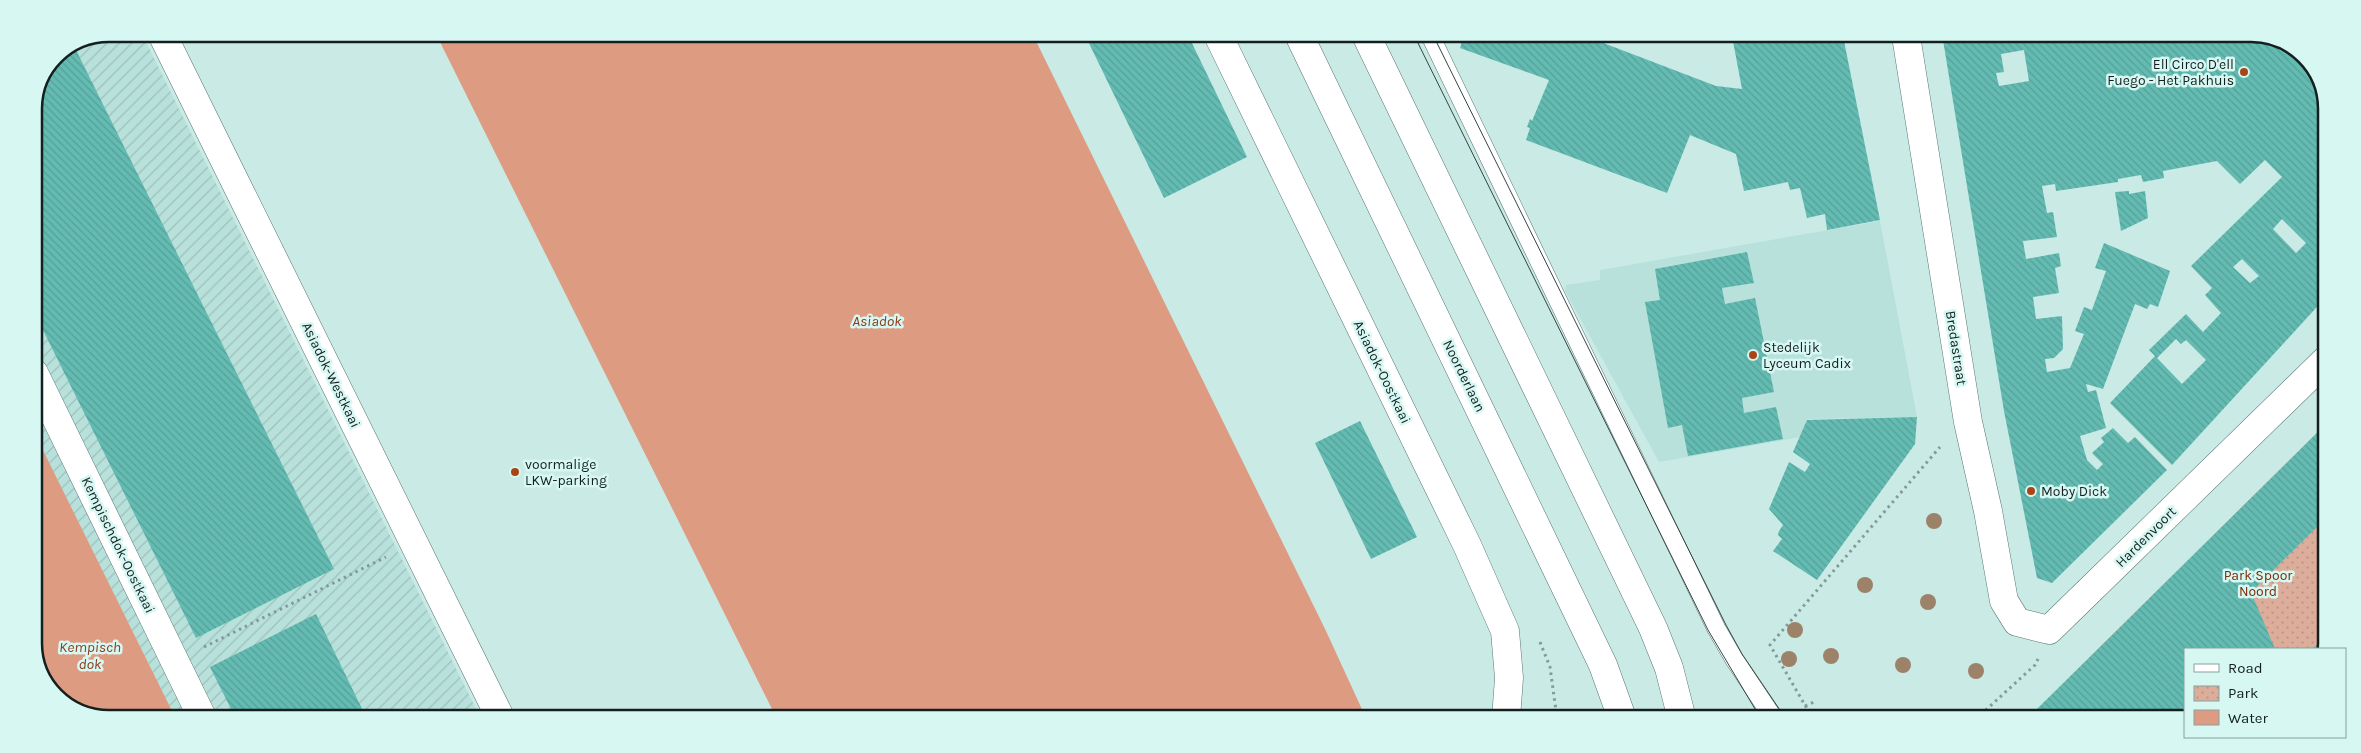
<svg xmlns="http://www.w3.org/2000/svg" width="2361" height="753" viewBox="0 0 2361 753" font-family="Karla,sans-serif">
	<defs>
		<pattern id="industrial-furrows" width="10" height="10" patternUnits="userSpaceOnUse" patternTransform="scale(1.25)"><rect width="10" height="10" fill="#b8e1db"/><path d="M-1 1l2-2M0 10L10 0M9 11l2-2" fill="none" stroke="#9dc1bc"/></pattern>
		<pattern id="park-dots" width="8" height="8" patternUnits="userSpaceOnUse" patternTransform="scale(1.25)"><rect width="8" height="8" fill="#dbad9a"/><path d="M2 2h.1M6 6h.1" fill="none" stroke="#bb9584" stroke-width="1.8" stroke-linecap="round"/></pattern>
		<pattern id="building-back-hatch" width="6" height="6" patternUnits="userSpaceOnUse" patternTransform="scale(1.25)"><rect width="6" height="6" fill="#63bbb2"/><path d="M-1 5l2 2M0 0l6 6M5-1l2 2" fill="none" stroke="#55a099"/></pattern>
	</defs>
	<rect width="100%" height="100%" fill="#caeae6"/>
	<path fill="#b8e1db" d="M1880 221 1917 417 1807 419 1801 437 1659 462 1565 291 1566 285 1600 280V270Z"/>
	<path fill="url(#industrial-furrows)" d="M109 34H142L480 717H175L34 432V109L56 56Z"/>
	<path fill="url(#park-dots)" d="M2326 424 2325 649H2185V719H2027Z"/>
	<g fill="#dd9b81">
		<path d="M436 34 1033 35 1326 631 1366 718 776 717Z"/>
		<path d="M34 432 175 717H89L50 690 34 649Z"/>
	</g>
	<g fill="url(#building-back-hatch)" fill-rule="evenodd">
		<path d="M1085 35H1188L1247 157 1164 198Z"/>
		<path d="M1464 35 1585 36 1716 86 1742 89 1732 36H1843L1880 220 1827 230 1825 214 1807 218 1800 188 1790 190 1788 182 1744 191 1736 154 1690 135 1667 193 1526 140 1530 128 1527 127 1530 119 1532 121 1549 80 1460 48Z"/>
		<path d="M1947 36H2272L2309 60 2327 104 2326 297 2172 465 2110 403 2155 356 2149 350 2186 314 2203 332 2221 313 2205 295 2212 288 2191 266 2282 177 2265 160 2240 184 2217 161 2163 171 2164 178 2143 182 2141 175 2118 179V182L2056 191 2055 184 2042 186 2047 213 2053 212 2057 237 2023 241 2026 259 2059 253 2061 266 2055 268 2059 293 2033 297 2036 319 2062 316 2063 349 2054 358 2045 359 2047 372 2070 368 2084 334 2075 331 2084 307 2092 310 2106 271 2095 268 2104 243 2170 271 2158 307 2150 304 2147 309 2135 304 2103 389 2086 384 2088 392 2096 390 2106 428 2080 436 2087 460 2097 470 2103 464 2092 453 2104 442 2101 438 2113 428 2128 443 2135 437 2167 470 2052 583 2037 578 2004 411 1943 40ZM2024 50 2029 81 1999 86 1996 73 2004 72 2001 54ZM2282 219 2306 243 2296 253 2273 229ZM2242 259 2259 276 2250 283 2233 267ZM2176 339 2181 344 2186 340 2206 360 2182 384 2157 358Z"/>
		<path d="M75 48 334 569 196 638 34 312V109L56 56Z"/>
		<path d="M2129 191V194L2145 191 2148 218 2121 231 2115 192Z"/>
		<path d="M1747 252 1754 283 1722 288 1725 304 1755 298 1774 392 1742 398 1744 413 1776 407 1783 439 1688 456 1682 425 1668 428 1645 302 1660 300 1655 269Z"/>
		<path d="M1917 417 1915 444 1817 580 1773 551 1782 539 1778 535 1779 531 1783 525 1769 509 1789 462 1805 472 1810 464 1793 452 1807 420Z"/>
		<path d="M1360 421 1417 537 1371 559 1315 443Z"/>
		<path d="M2326 424 2325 535 2318 526 2251 592 2275 649H2185V719H2027Z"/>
		<path d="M316 614 366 717H235L210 667Z"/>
		<path d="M2325 637V649H2312Z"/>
	</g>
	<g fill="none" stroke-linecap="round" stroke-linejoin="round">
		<g stroke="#597672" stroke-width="19">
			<path id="lane" d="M1430 35 1716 628 1734 659 1774 719"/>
		</g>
		<g stroke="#597672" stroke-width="29">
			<g id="street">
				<path d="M162 34 500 717"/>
				<path d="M1218 35 1467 545 1505 631 1509 678 1506 718"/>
				<path d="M1906 36 1968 422 1988 511 2004 601 2017 622 2049 630 2326 360"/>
				<path d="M34 373 202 717"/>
			</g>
		</g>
		<g stroke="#597672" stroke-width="29">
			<g id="secondary">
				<path d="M1299 35 1603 665 1622 718"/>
				<path d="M1366 35 1653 628 1669 668 1682 719"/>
			</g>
		</g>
		<g stroke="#839b98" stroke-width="3" stroke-dasharray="2.5 4" stroke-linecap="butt">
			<path d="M1540 642 1550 667 1557 718"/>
			<path d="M204 647 386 557"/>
			<path d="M1805 706 1816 701"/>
			<path d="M1813 719 1770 645 1940 447"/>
			<path d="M1976 719 2035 665 2038 659"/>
		</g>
		<use href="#lane" stroke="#fff" stroke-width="18"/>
		<use href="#street" stroke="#fff" stroke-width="28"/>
		<use href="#secondary" stroke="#fff" stroke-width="28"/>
		<g stroke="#364544" stroke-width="1">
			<path d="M1414 35 1708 630 1761 719"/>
			<path d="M1433 35 1726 625 1742 654 1786 719"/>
		</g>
	</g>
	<g fill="#9d826a">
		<circle cx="1934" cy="521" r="8"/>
		<circle cx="1865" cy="585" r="8"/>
		<circle cx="1928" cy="602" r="8"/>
		<circle cx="1795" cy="630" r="8"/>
		<circle cx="1831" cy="656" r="8"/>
		<circle cx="1789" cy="659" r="8"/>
		<circle cx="1903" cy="665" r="8"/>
		<circle cx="1976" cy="671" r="8"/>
	</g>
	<g fill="#aa4615" stroke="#d7f7f3" stroke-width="2">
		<circle cx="2244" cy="72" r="5"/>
		<circle cx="1753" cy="355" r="5"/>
		<circle cx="515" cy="472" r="5"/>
		<circle cx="2031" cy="491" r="5"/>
	</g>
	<g text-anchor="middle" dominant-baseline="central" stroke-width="5" stroke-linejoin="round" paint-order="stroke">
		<g font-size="14" fill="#14201f" stroke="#d7f7f3" text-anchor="start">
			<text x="2234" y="64" text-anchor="end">Ell Circo D'ell<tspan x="2234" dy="16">Fuego - Het Pakhuis</tspan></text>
			<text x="1763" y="347">Stedelijk<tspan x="1763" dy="16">Lyceum Cadix</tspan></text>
			<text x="525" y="464">voormalige<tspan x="525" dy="16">LKW-parking</tspan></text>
			<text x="2041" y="491">Moby Dick</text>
		</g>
		<g font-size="14" fill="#14201f" stroke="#d7f7f3">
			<text transform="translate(1956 348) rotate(81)">Bredastraat</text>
			<text transform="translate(1382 372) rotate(64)">Asiadok-Oostkaai</text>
			<text transform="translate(331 375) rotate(64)">Asiadok-Westkaai</text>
			<text transform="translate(1464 376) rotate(64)">Noorderlaan</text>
			<text transform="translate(2146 537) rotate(-45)">Hardenvoort</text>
			<text transform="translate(118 545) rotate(64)">Kempischdok-Oostkaai</text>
		</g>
		<g font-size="14" fill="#792d04" stroke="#d7f7f3">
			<text x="2258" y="575">Park Spoor<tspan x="2258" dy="16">Noord</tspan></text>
		</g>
		<g font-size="15" font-style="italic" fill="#8a3c19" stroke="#d7f7f3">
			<text x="877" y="321">Asiadok</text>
			<text x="90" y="647">Kempisch<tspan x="90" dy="17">dok</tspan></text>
		</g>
	</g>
	<path d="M0 0H2361V753H0ZM109 42H2251A67 67 0 0 1 2318 109V643A67 67 0 0 1 2251 710H109A67 67 0 0 1 42 643V109A67 67 0 0 1 109 42Z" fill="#d7f7f3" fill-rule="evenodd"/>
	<path fill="none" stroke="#14201f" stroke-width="2.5" d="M109 42H2251A67 67 0 0 1 2318 109V643A67 67 0 0 1 2251 710H109A67 67 0 0 1 42 643V109A67 67 0 0 1 109 42Z"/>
	<rect x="2184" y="648" width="162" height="90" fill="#d7f7f3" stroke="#89a19e"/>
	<rect x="2194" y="664" width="25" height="8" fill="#ffffff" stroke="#89a19e"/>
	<text x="2228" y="673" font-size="15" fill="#14201f">Road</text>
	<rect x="2194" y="686" width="25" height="15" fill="url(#park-dots)" stroke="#89a19e"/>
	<text x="2228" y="698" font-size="15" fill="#14201f">Park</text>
	<rect x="2194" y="710" width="25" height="15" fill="#dd9b81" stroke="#89a19e"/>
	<text x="2228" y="723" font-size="15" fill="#14201f">Water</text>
</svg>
